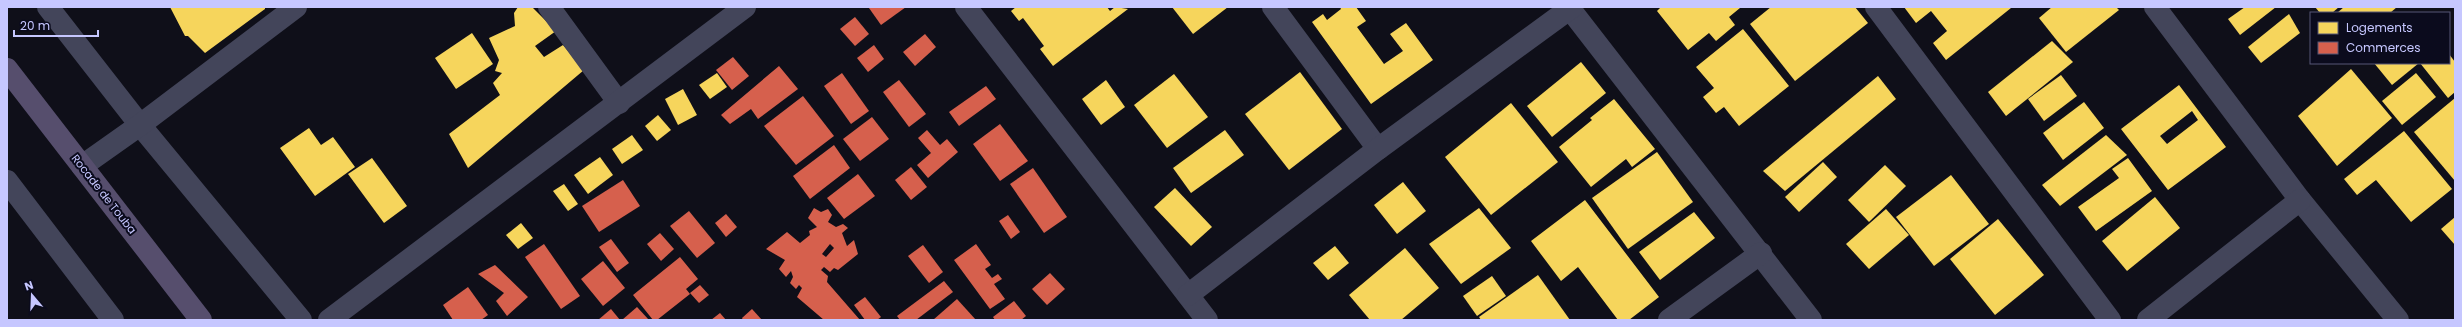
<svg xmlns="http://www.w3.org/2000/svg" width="2462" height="327" viewBox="0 0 2462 327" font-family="Poppins,sans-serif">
	<rect width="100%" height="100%" fill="#0f0f19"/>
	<g fill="#f6d55c" fill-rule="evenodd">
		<path d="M170 7H265V9L205 53 188 36H185Z"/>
		<path d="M518 7H532L556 31 535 46 544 57 563 45 584 70 468 168 449 134 500 95 493 83 502 73 495 71 499 60 489 38 515 26 514 13Z"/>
		<path d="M1016 7H1107L1110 11 1115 7 1128 9 1053 66 1040 49 1044 46 1023 18 1019 21 1011 11Z"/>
		<path d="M1172 7H1228L1193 34Z"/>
		<path d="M1340 7H1356L1366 21 1357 27 1384 64 1403 51 1390 34 1406 23 1433 60 1371 104 1312 22 1323 14 1327 20 1341 9Z"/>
		<path d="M1661 7H1739L1740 8 1729 17 1735 25 1716 41 1709 33 1688 50 1657 11Z"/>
		<path d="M1771 7H1855L1868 23 1795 81 1750 24Z"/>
		<path d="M1904 7H2010L2011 8 1946 60 1933 43 1947 31 1931 11 1916 23Z"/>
		<path d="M2052 7H2116L2119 10 2066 52 2039 18Z"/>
		<path d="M2245 7H2276L2240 35 2228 19Z"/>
		<path d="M2315 7H2339L2332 13H2320Z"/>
		<path d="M2344 7H2397L2390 13H2337Z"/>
		<path d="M2289 14 2300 33 2261 63 2248 47Z"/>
		<path d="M1743 29 1789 86 1739 126 1724 107 1716 113 1703 97 1714 88 1696 67Z"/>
		<path d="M472 33 493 64 456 89 435 58Z"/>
		<path d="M2052 41 2073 62 2006 116 1988 92Z"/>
		<path d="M2449 54 2455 62V92L2448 98 2420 63H2449Z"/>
		<path d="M1581 62 1606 93 1552 137 1527 106Z"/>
		<path d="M2374 63H2419L2392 85Z"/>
		<path d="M2351 69 2392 118 2337 166 2298 116Z"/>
		<path d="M1300 72 1342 129 1289 170 1245 114Z"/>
		<path d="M717 73 727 87 710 99 699 85Z"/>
		<path d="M2416 73 2436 97 2402 125 2382 101Z"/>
		<path d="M1174 74 1208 117 1167 148 1134 105Z"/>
		<path d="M2061 75 2077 96 2044 121 2028 99Z"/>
		<path d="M1878 76 1896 99 1785 191 1763 171Z"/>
		<path d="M1106 80 1125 107 1101 125 1082 99Z"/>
		<path d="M2179 85 2226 147 2168 190 2121 129ZM2192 111 2198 120 2167 144 2160 136Z"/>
		<path d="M683 89 697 115 678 125 665 99Z"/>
		<path d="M2455 98V181L2414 132Z"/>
		<path d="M1614 99 1655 149 1632 167 1626 159 1591 187 1559 147 1592 120 1590 118Z"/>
		<path d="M2084 102 2104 128 2063 160 2043 133Z"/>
		<path d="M1511 103 1558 162 1491 215 1445 157Z"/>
		<path d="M658 115 671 130 657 141 645 126Z"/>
		<path d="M309 128 321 145 333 137 355 167 315 196 280 148Z"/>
		<path d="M1225 130 1244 155 1191 193 1173 168Z"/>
		<path d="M2404 131 2452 189 2411 222 2376 180 2357 195 2344 179Z"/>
		<path d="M632 135 643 150 622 164 612 149Z"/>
		<path d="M2106 135 2127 155 2060 206 2042 185Z"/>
		<path d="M1657 152 1693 202 1628 249 1592 198Z"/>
		<path d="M600 157 613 175 588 194 574 175Z"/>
		<path d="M372 158 407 206 384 223 348 174Z"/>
		<path d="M2128 158 2152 191 2096 231 2078 207 2119 178 2112 169Z"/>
		<path d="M1823 162 1837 177 1799 212 1785 197Z"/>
		<path d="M1885 165 1906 186 1869 222 1848 200Z"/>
		<path d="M1951 175 1989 224 1934 266 1896 217Z"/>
		<path d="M1403 182 1426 211 1397 234 1374 205Z"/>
		<path d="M564 184 578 204 568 211 553 191Z"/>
		<path d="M1175 188 1212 227 1191 246 1154 207Z"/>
		<path d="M2155 197 2180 228 2127 271 2102 241Z"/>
		<path d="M1585 200 1659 297 1629 320H1618L1578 267 1561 281 1531 241Z"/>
		<path d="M1479 208 1511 248 1461 284 1429 244Z"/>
		<path d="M1886 209 1909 235 1869 269 1846 244Z"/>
		<path d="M1694 212 1715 238 1660 280 1639 252Z"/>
		<path d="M2455 217V245L2441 229Z"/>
		<path d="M1998 219 2044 275 1995 315 1950 259Z"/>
		<path d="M521 223 533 238 518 249 506 235Z"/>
		<path d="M1335 246 1349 263 1328 280 1313 263Z"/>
		<path d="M1405 248 1439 288 1401 320H1370L1349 295Z"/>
		<path d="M1538 275 1570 320H1481L1479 317Z"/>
		<path d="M1492 276 1506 296 1477 316 1463 296Z"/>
	</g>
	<g fill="#d6604d" fill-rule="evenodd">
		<path d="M871 7H906L881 25 869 8Z"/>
		<path d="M855 17 869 34 855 46 840 29Z"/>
		<path d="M925 34 936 47 915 66 903 52Z"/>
		<path d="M874 45 884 59 868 72 857 58Z"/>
		<path d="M733 57 749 76 732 90 716 70Z"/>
		<path d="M779 66 798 89 758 119 751 109 730 124 721 115Z"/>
		<path d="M842 73 869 111 851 124 824 86Z"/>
		<path d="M899 80 926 114 909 127 883 92Z"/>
		<path d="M986 86 996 99 959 126 949 112Z"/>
		<path d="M803 96 834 136 796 165 764 126Z"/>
		<path d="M872 117 889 139 860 161 843 139Z"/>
		<path d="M1000 124 1028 161 1000 181 973 144Z"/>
		<path d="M927 130 940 145 947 139 958 152 928 178 917 165 931 153 918 138Z"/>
		<path d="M834 145 850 168 810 199 793 176Z"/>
		<path d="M911 167 927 187 911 200 895 180Z"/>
		<path d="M1033 168 1067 217 1044 233 1010 184Z"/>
		<path d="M858 174 875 196 844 219 827 198Z"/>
		<path d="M623 180 640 206 599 232 582 206Z"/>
		<path d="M814 208 821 212 828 209 832 215 828 222 836 227 843 224 848 228 842 233 847 246 854 240 858 254 838 270 834 268 830 272 824 267 821 270 828 276 827 282 860 320H824L797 297 802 288 799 285 796 289 790 283 793 277 791 271 786 277 779 269 785 260 766 249 787 232 800 243 810 235 809 231 817 227 808 218ZM830 244 834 248 826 257 822 254Z"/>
		<path d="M689 211 715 243 697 258 670 226Z"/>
		<path d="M726 214 737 227 726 237 715 223Z"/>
		<path d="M1008 215 1020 232 1011 239 999 221Z"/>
		<path d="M660 233 674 249 661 261 647 244Z"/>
		<path d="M611 239 629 263 617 272 599 247Z"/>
		<path d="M544 244 580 296 561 309 525 257Z"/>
		<path d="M976 244 991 265 985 269 992 278 998 274 1002 279 994 284 1005 299 990 309 954 260Z"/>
		<path d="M923 245 943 272 929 283 908 256Z"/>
		<path d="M680 257 698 279 686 289 690 294 657 320H653L633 295Z"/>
		<path d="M603 261 625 288 603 306 581 279Z"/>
		<path d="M495 265 528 297 507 316 496 301 504 293 478 274Z"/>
		<path d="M1050 273 1065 289 1047 305 1032 289Z"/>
		<path d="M944 281 953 292 916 320H900L897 316Z"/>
		<path d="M700 285 709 295 699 303 690 293Z"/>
		<path d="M468 287 488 315 481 320H453L443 305Z"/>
		<path d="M865 297 881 317 877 320H865L854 305Z"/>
		<path d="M957 299 976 320H933Z"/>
		<path d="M1014 301 1026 316 1021 320H995L993 317Z"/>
		<path d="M637 307 649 320H622Z"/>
		<path d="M611 309 620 320H598Z"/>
		<path d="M752 309 762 320H743L742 318Z"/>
		<path d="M720 313 726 320H711Z"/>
	</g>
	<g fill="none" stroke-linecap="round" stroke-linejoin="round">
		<g stroke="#43455a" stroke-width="22">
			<path d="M48 7 140 125 301 320"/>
			<path d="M549 7 619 103"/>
			<path d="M966 7 1207 320"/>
			<path d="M1273 7 1378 149"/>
			<path d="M1876 7 2110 320"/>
			<path d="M2155 7 2300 200 2398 320"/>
			<path d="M1570 9 1811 320"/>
			<path d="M82 166 140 125 296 7"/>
			<path d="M7 181 113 320"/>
			<path d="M1188 295 1378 149 1572 7"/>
			<path d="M329 320 745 7"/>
			<path d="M1669 320 1761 253"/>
			<path d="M2148 320 2300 200"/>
		</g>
		<path stroke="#564e6d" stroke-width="22" d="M7 69 201 320"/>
	</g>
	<g text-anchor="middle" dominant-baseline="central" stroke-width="4" stroke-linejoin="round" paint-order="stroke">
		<g font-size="11" fill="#c6c7ff" stroke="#0b0b1d">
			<text transform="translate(104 194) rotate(52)">Rocade de Touba</text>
		</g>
	</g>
	<rect width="2462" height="327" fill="none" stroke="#c6c7ff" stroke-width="16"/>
	<rect x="2310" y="12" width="140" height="52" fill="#0b0b1d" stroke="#565677"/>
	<rect x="2318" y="22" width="20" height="12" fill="#f6d55c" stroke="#565677"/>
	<text x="2346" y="32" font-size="12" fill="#c6c7ff">Logements</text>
	<rect x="2318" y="42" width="20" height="12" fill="#d6604d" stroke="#565677"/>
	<text x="2346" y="52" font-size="12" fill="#c6c7ff">Commerces</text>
	<g transform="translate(32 295) rotate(341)" stroke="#0b0b1d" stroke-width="3" paint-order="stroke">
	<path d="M0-3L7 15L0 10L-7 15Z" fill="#c6c7ff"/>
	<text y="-6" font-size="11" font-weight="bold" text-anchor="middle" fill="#c6c7ff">N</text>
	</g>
	<path d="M14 30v6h84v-6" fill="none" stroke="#c6c7ff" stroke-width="2"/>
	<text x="20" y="30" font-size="12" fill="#c6c7ff" stroke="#0b0b1d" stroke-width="3" paint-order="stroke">20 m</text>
</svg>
